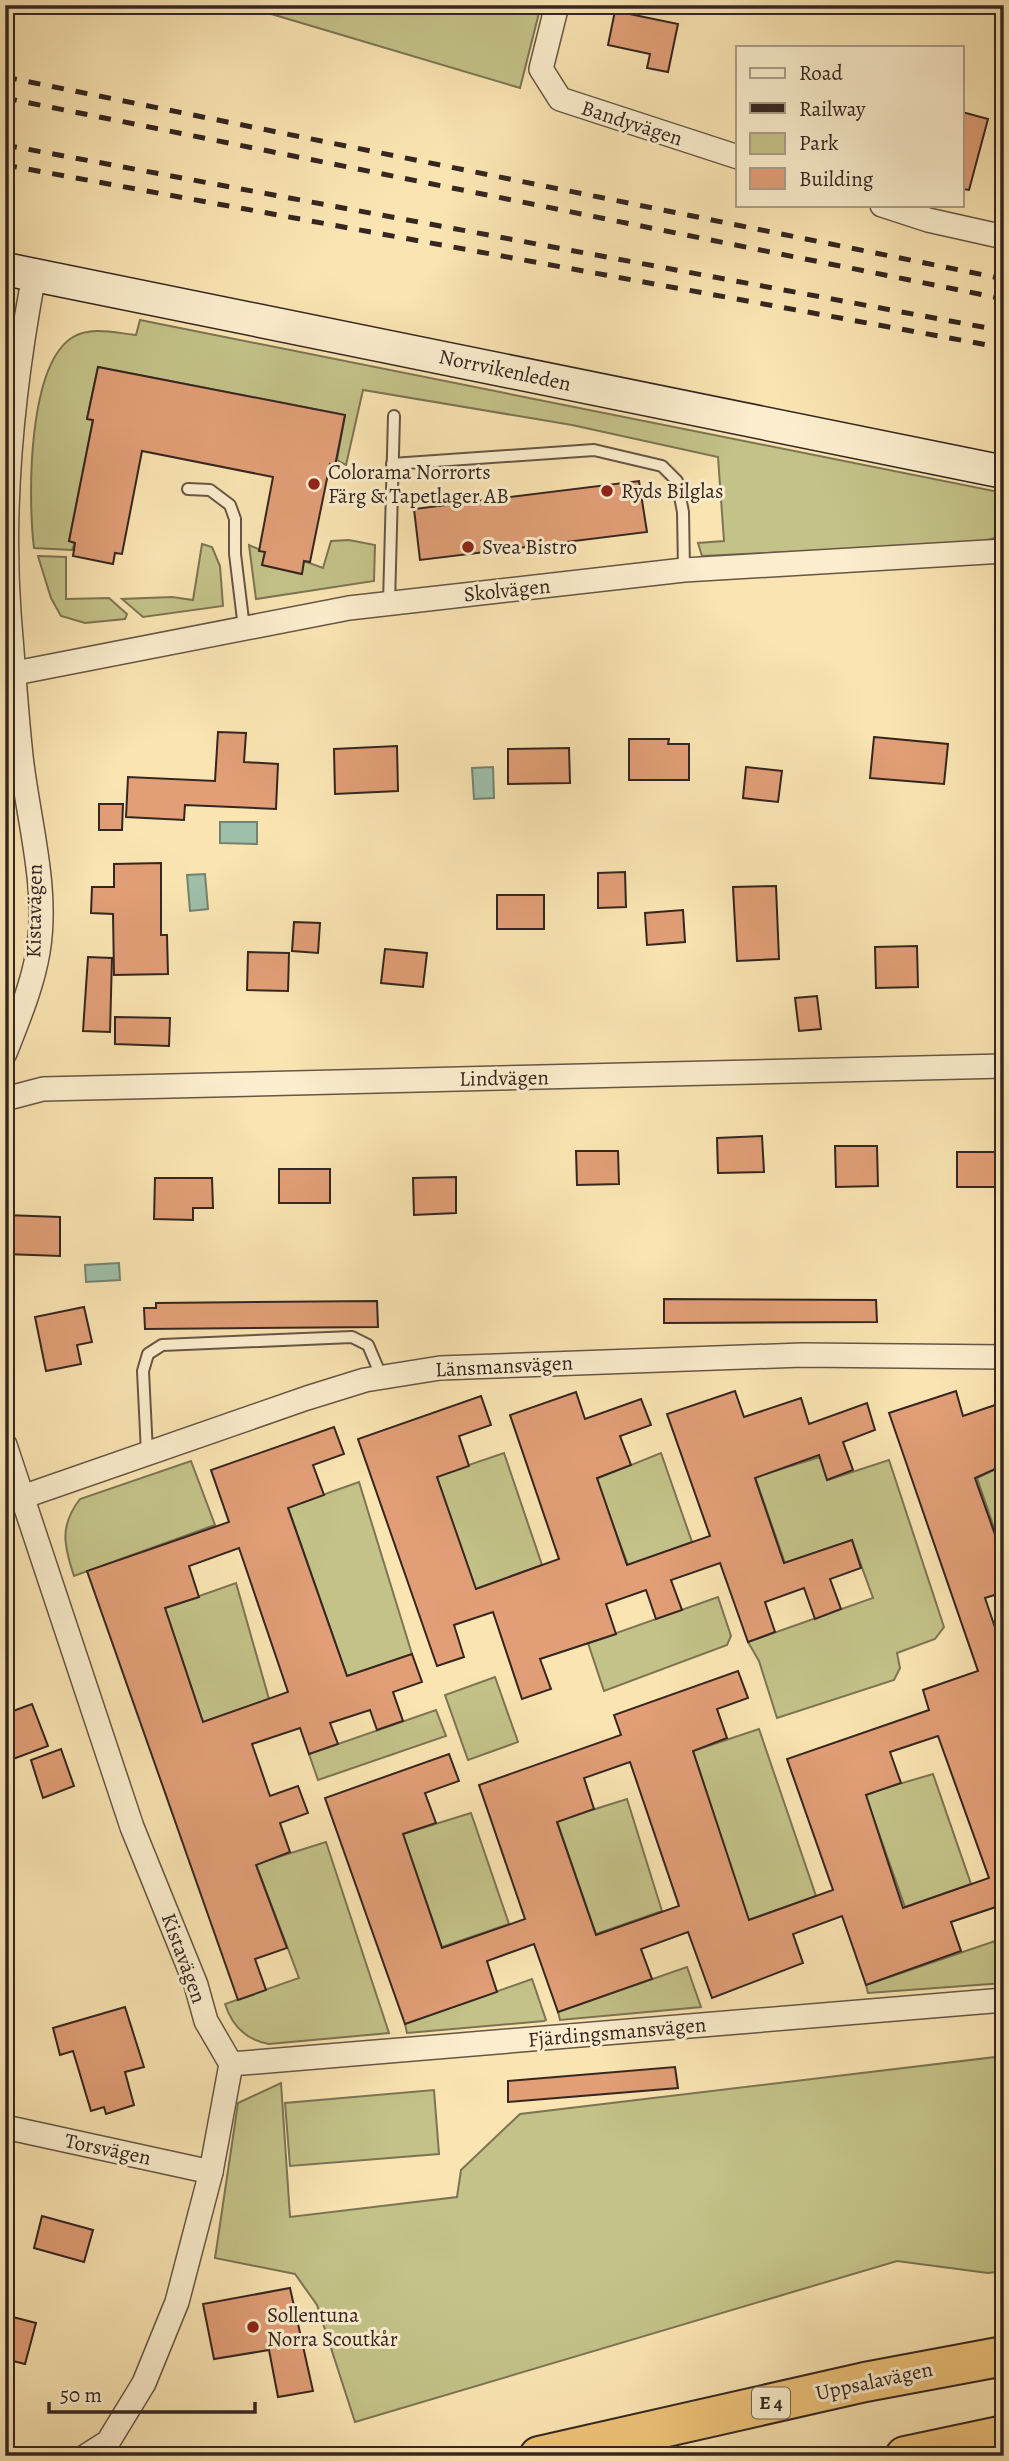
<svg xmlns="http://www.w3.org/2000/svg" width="1009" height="2461" viewBox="0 0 1009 2461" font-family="Alegreya,serif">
	<rect width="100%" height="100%" fill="#f9e4b2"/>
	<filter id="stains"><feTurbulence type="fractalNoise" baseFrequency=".00286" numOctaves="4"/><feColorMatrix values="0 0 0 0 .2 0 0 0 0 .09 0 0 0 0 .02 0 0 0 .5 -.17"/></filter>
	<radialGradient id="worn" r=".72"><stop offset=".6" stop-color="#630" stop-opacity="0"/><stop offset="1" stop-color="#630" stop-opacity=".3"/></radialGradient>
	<g fill="#c3c288" stroke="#7c7454" stroke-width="2">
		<path d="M241 5H541L520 88Z"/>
		<path d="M140 320 1004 493V536L974 543 702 556 698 543 724 541 718 457 572 425 363 390 346 465 337 460 345 415 98 367 87 419 93 420 69 541 75 543 72 550 34 548C28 500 27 365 73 337 91 326 116 333 136 335Z"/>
		<path d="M349 540 375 545 374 581 256 599 249 545 265 552 262 565 301 574 304 561 323 568 331 541Z"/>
		<path d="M202 544 212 547 220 566 223 606 143 617 122 599 172 597 193 600Z"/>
		<path d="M38 556 66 557V599L109 598 127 614 125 619 85 623 61 616 51 598Z"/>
		<path d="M504 1453 542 1565 475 1589 436 1476Z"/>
		<path d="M661 1453 692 1542 628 1565 596 1479Z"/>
		<path d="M820 1457 828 1480 889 1460 944 1627 935 1639 897 1653 900 1668 894 1680 777 1718 759 1661 748 1642 873 1598 852 1540 785 1563 755 1477Z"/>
		<path d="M191 1461 215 1525 74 1576C64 1546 59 1526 80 1499Z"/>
		<path d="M1004 1465V1557L977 1478Z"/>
		<path d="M359 1482 412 1654 347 1676 288 1507Z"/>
		<path d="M236 1583 269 1699 203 1722 165 1608Z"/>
		<path d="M718 1597 731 1636 727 1645 604 1691 588 1643Z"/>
		<path d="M495 1677 518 1742 468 1760 445 1695Z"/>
		<path d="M436 1710 446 1736 318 1780 309 1754Z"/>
		<path d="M759 1729 816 1896 748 1920 693 1751Z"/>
		<path d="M933 1774 971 1884 905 1907 865 1794Z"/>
		<path d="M627 1799 662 1911 596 1934 557 1821Z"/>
		<path d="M471 1813 509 1924 442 1947 403 1834Z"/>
		<path d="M326 1842 389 2033 269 2044C246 2040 232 2026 225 2004L299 1978 256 1864Z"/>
		<path d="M995 1941 1004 1970V1983L868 1993 866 1985Z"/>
		<path d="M687 1967 701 2007 560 2020 558 2012Z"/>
		<path d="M532 1979 546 2020 544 2021 407 2033 405 2024Z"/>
		<path d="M1004 2056V2271L988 2273 897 2261 355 2422 317 2305 295 2274 215 2258 238 2103 281 2083 290 2217 457 2197 461 2170 520 2114Z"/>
		<path d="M434 2090 439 2154 290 2166 285 2103Z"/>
	</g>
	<g fill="#9ebfa8" stroke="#748272" stroke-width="2">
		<path d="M493 767 494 798 474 799 472 768Z"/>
		<path d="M220 822H257V844L220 843Z"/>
		<path d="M205 874 208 909 190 911 187 875Z"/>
		<path d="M119 1263 120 1280 86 1282 85 1265Z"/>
	</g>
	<g fill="#e19e77" stroke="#352620" stroke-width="2" fill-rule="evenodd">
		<path d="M615 11 678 24 668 72 647 68 650 54 608 45Z"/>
		<path d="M962 112 988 119 969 190 962 189Z"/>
		<path d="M98 367 345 415 335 466 330 464 310 562 304 561 302 574 262 565 265 552 259 551 273 477 142 451 122 554 115 553 113 564 73 556 75 543 69 541 93 420 87 419Z"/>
		<path d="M639 481 647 532 420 560 414 509Z"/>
		<path d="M218 732 246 733 244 762 278 764 276 809 185 805 184 820 126 817 128 777 215 781Z"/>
		<path d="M874 737 948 744 944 784 870 778Z"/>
		<path d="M629 739H669L668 744H689V780H629Z"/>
		<path d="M397 746 398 791 335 794 334 749Z"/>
		<path d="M569 748 570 783 508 784V749Z"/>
		<path d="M746 767 782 771 778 802 743 798Z"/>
		<path d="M99 804H123L122 830H99Z"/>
		<path d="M161 863V935H167L168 974 114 975 113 914 91 913 92 887H114V864Z"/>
		<path d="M625 872 626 907 598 908V873Z"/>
		<path d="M776 886 779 959 737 961 733 887Z"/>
		<rect x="497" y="895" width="47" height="34"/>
		<path d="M683 910 685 942 647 945 645 913Z"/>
		<path d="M294 922 320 923 318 953 292 951Z"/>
		<path d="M917 946 918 987 876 988 875 947Z"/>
		<path d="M385 949 427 953 423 987 381 983Z"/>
		<path d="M248 952 289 953 288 991 247 990Z"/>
		<path d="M88 957 112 958 110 1032 83 1031Z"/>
		<path d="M817 996 821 1029 799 1031 795 998Z"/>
		<path d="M115 1017 170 1018 169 1046 115 1044Z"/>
		<path d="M762 1136 764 1172 718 1173 717 1138Z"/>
		<path d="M835 1146H877L878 1186 836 1187Z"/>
		<path d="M576 1151H618L619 1184 577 1185Z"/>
		<rect x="957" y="1152" width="38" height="35"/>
		<rect x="279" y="1169" width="51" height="34"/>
		<path d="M456 1177V1213L414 1215 413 1178Z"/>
		<path d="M155 1178H212L213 1208H193V1220L154 1219Z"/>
		<path d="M5 1215 60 1217V1256L5 1254Z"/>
		<path d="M664 1299 876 1300 877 1322 664 1323Z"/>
		<path d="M377 1301 378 1327 145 1329 144 1308H156V1303Z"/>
		<path d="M84 1307 92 1342 77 1345 81 1364 46 1371 35 1317Z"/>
		<path d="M735 1391 744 1417 801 1398 809 1424 867 1403 875 1430 843 1442 853 1470 827 1480 819 1455 755 1478 784 1563 852 1540 861 1568 830 1579 841 1609 815 1619 804 1588 765 1602 775 1632 748 1642 720 1563 671 1580 682 1610 656 1619 646 1590 606 1604 616 1634 540 1659 551 1689 522 1699 493 1612 454 1625 464 1657 437 1666 358 1439 481 1396 491 1425 459 1436 469 1466 437 1477 476 1589 559 1559 510 1415 576 1392 585 1419 641 1399 651 1425 620 1436 631 1465 597 1478 627 1565 710 1536 667 1414Z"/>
		<path d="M956 1391 963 1416 1004 1402V1465L975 1478 1004 1560V1592L985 1598 1004 1654V1911L999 1906 951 1922 961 1951 866 1985 842 1916 793 1934 803 1963 712 1998 688 1932 641 1949 652 1979 558 2012 534 1944 487 1961 497 1992 405 2024 325 1798 449 1754 459 1781 425 1793 436 1823 403 1834 442 1948 525 1919 479 1785 621 1735 614 1715 738 1671 748 1698 717 1709 727 1738 693 1751 749 1920 833 1890 787 1759 929 1710 923 1690 978 1671 889 1413ZM938 1736 989 1878 903 1908 866 1795 901 1783 890 1752ZM630 1762 679 1906 596 1935 557 1822 594 1809 584 1778Z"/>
		<path d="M334 1427 344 1454 313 1465 324 1495 288 1508 347 1676 412 1654 422 1682 393 1692 403 1721 377 1730 370 1710 330 1723 338 1744 309 1754 300 1728 252 1744 270 1796 298 1786 308 1813 280 1823 290 1852 256 1865 287 1948 255 1959 266 1990 238 2000 87 1571 229 1522 211 1470ZM239 1548 288 1692 203 1722 165 1608 199 1597 189 1566Z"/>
		<path d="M32 1704 48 1746 5 1762V1714Z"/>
		<path d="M61 1749 74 1786 43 1798 31 1760Z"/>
		<path d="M125 2007 144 2067 125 2072 134 2105 106 2114 104 2107 91 2111 73 2051 60 2055 53 2028Z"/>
		<path d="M675 2067 678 2088 508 2102V2081Z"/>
		<path d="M42 2216 93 2230 84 2262 34 2248Z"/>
		<path d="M290 2288 313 2391 278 2397 269 2350 214 2359 203 2304Z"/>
		<path d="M5 2315 36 2323 25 2364 5 2359Z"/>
	</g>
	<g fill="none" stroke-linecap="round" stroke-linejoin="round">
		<g stroke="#665644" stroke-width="14">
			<g id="service">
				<path d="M392 464 594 450 662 466 677 481 683 512 684 570"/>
				<path d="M188 489 210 490 230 505 235 519V554L244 628"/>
				<path d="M389 603 394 416"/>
				<path d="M147 1453 143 1371 148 1354 162 1345 352 1337 368 1345 382 1378"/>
			</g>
		</g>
		<g stroke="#665644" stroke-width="26">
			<g id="minor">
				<path d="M557 5 541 69 560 99 738 157"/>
				<path d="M882 205 928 220 1004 237"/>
				<path d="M5 675 349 608 684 570 1004 551"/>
				<path d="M5 1053C18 1020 32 987 38 952 49 888 28 820 21 756 16 709 13 661 9 613 1 500 13 386 34 275"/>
				<path d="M5 1099 43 1089 1004 1066"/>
				<path d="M5 1445 132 1827 196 1985 206 2021 231 2064 211 2172 177 2302 144 2383 108 2442 86 2456"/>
				<path d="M5 1503 307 1398 365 1380 440 1368 802 1355 1004 1357"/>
				<path d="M231 2064 1004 2000"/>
				<path d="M5 2127 211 2172"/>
			</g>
		</g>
		<g stroke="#352620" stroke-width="35">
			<path id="secondary" d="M5 269 1004 472"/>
		</g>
		<g stroke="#352620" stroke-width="42">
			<g id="motorway">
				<path d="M539 2456 865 2382 1004 2356"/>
				<path d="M905 2456 1004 2435"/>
			</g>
		</g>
		<use href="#service" stroke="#fbedcd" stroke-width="10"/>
		<use href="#minor" stroke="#fbedcd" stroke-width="23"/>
		<use href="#secondary" stroke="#fbedcd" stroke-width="32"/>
		<use href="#motorway" stroke="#ecc279" stroke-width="38"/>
		<g stroke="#352620" stroke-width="5" stroke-dasharray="12 12" stroke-linecap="butt">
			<path d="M5 77 1004 279"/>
			<path d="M5 98 1004 299"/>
			<path d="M5 145 1004 331"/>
			<path d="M5 165 1004 348"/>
		</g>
	</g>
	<g fill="#8f2418" stroke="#fbedcd" stroke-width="2.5">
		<circle cx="314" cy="484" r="7"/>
		<circle cx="607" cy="491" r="7"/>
		<circle cx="468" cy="547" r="7"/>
		<circle cx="253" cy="2327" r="7"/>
	</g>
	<g text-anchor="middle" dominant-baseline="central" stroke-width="6" stroke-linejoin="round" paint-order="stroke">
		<rect fill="#fbedcd" stroke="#706254" stroke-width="2" x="752" y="2387.5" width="38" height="31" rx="5"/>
		<g font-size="19" font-weight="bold" fill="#352620">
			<text x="771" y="2403">E 4</text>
		</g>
		<g font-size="21" fill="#352620" stroke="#fbedcd">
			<text transform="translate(632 123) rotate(18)">Bandyvägen</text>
			<text transform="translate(505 370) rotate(12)">Norrvikenleden</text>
			<text transform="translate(507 590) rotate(-6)">Skolvägen</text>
			<text transform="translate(34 911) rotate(-89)">Kistavägen</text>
			<text transform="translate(504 1078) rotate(-1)">Lindvägen</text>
			<text transform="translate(504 1366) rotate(-3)">Länsmansvägen</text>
			<text transform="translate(184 1958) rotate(70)">Kistavägen</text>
			<text transform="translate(617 2032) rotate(-5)">Fjärdingsmansvägen</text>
			<text transform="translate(108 2149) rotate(12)">Torsvägen</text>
			<text transform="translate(874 2381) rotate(-12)">Uppsalavägen</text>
		</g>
		<g font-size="21" fill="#352620" stroke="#fbedcd" text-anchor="start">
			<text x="328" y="472">Colorama Norrorts<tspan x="328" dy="24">Färg &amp; Tapetlager AB</tspan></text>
			<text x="621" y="491">Ryds Bilglas</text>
			<text x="482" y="547">Svea Bistro</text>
			<text x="267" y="2315">Sollentuna<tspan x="267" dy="24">Norra Scoutkår</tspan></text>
		</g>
	</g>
	<rect width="1009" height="2461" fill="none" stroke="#f9e4b2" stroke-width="28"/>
	<rect x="7" y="7" width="995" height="2447" fill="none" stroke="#352620" stroke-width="3.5"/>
	<rect x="14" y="14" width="981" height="2433" fill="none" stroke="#352620" stroke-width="2"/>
	<rect x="736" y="46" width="228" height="161" fill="#fbedcd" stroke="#ac9d88" stroke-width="2"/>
	<rect x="750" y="68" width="35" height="10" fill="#fbedcd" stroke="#ac9d88" stroke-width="2"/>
	<text x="799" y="80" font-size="21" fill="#352620">Road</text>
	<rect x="750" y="103" width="35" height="10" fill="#352620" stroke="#ac9d88" stroke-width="2"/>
	<text x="799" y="116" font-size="21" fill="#352620">Railway</text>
	<rect x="750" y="133" width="35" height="21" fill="#c3c288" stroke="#ac9d88" stroke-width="2"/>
	<text x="799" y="150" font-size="21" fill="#352620">Park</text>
	<rect x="750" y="168" width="35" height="21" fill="#e19e77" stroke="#ac9d88" stroke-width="2"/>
	<text x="799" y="186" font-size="21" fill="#352620">Building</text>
	<path d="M49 2402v10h206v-10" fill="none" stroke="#352620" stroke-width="3.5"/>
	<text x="60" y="2402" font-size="21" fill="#352620" stroke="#fbedcd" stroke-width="5" paint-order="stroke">50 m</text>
	<rect width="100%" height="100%" filter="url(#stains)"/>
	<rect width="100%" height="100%" fill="url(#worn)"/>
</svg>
